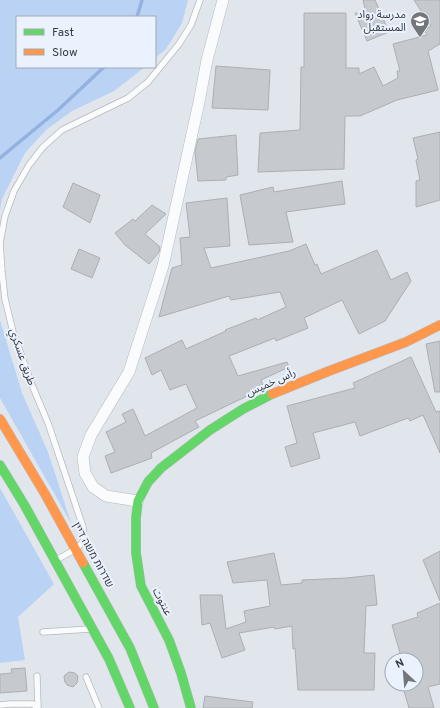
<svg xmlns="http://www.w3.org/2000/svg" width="440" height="708" viewBox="0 0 440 708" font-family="Overpass,'Noto Sans Arabic',Heebo,sans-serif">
	<rect width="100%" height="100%" fill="#e1e6ec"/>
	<g fill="#bad2f4">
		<path d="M0 0H188L182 23 166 49 155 58V17H17V67H145L114 91 72 111 46 130 25 153 2 199 0 210Z"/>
		<path d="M0 320 22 393 48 452 71 523 0 398Z"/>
		<path d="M0 488 54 584 18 617 25 660 0 663Z"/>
	</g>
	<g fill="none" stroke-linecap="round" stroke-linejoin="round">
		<g stroke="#93b2e0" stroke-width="3.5">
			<path d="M137 17 142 0"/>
			<path d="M0 158 58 110 104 67"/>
		</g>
	</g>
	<g fill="#c6c9ce" stroke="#acafb3">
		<path d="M363 0H375L389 32 367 41 355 13H366Z"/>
		<path d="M414 0H440V44L428 51 438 90 397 100 360 116H345L344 169 258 172 260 133 300 130 301 67H304V13H346V68H359V74L374 67 383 86 398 78 397 71H400L393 44 427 35 424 30 431 26Z"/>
		<path d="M216 66 270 70 268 110 212 108Z"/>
		<path d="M440 132V200L416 207V181L420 180 416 160 418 159 413 138Z"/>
		<path d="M236 135 238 175 226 177V180L198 181 195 152 198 139Z"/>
		<path d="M342 181 345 204 286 212 293 242 249 245 240 195 273 187 274 192Z"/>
		<path d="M73 183 100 195 90 223 63 207Z"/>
		<path d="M227 198 230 246 204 248 211 268 289 251 306 244 315 265 317 264 321 274 377 250 391 280 407 272 411 281 385 321 359 334 342 300 304 318 308 328 276 341 275 338 229 356 238 376 287 362 289 367 261 380 264 388 195 421 199 427 151 453 152 458 111 473 105 456 115 452 106 432 126 422 122 414 133 409 145 436 197 408 186 384 170 390 161 370 152 375 145 358 182 340 186 349 226 331 225 330 256 318 257 320 286 307 280 292 231 300 229 296 159 317 172 268 182 265 180 238 190 237 186 203Z"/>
		<path d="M152 205 166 214 145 234 160 247 159 252 149 264 125 245 115 233 133 219 135 221Z"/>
		<path d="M79 249 100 258 92 278 71 269Z"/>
		<path d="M440 341V392H435L426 344Z"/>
		<path d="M411 357 436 412 440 411V453L423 415 410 421 408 418 360 436 355 422 313 433 320 458 291 467 285 447 297 443 287 406 355 388 353 383Z"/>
		<path d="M440 551V601L423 560Z"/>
		<path d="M274 553 281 585 302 583V580L347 578 374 575 377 605 366 606 364 653H375L374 690H298L295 648 293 649 292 626 275 629 274 627 239 633 245 650 222 658 210 623 202 625 200 595H222L226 629 246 622 244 611 270 606 267 580 233 583 227 562Z"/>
		<path d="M440 603V684L428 687 434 708H409L402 684H416V660H402L392 625 418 617 417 613Z"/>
		<path d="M25 668 27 691 0 693V674L12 673 11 669Z"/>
		<path d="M69 672 75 673 78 676 77 683 73 687 67 685 65 682 64 677 65 675Z"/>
		<path d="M205 696 253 702 252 708H203Z"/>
	</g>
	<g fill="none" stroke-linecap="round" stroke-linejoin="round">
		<g stroke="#b6b9be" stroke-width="7">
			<g id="lane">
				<path d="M56 560 76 549 84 541 83 527 48 423 32 385 13 332 5 299 2 272 0 243 5 216 14 191 29 165 43 147 62 130 128 98 148 82 179 44 191 25 200 0"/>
				<path d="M43 632 90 629"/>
				<path d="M37 676 38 708"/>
				<path d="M86 677 99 708"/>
				<path d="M0 705 10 704H33L37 708"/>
			</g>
		</g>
		<g stroke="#b6b9be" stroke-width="12">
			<path id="street" d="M138 501 106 496 93 487 85 473 83 457 91 435 129 372 163 266 199 102 207 60 223 0"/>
		</g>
		<g stroke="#b6b9be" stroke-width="10">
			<g id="fast">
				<path d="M0 465 25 506 109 659 130 708"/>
				<path d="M83 563 130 648 154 708"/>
				<path d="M191 708 181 673 169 640 141 586 136 553V518L138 501 148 482 161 468 210 430 243 409 272 394"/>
			</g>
		</g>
		<g stroke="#b6b9be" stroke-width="10">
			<g id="slow">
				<path d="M272 394 329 371 406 342 440 325"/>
				<path d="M0 419 45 494 83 563"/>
			</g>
		</g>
		<use href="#lane" stroke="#fafbfc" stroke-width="5.5"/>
		<use href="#street" stroke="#fafbfc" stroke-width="11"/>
		<use href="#fast" stroke="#63d668" stroke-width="9"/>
		<use href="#slow" stroke="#ff974d" stroke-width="9"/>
	</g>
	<defs>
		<g id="school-pin" transform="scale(1)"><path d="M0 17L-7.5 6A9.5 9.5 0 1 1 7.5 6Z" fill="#73777c" stroke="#eaf2fe"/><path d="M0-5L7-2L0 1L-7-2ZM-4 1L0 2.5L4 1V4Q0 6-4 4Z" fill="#fff"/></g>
	</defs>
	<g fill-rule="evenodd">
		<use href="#school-pin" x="420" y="21"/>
	</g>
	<g text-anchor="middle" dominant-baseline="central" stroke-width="4" stroke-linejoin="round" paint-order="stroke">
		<g font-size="11" fill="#383b40" stroke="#eaf2fe" text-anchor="end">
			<text x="406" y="15">مدرسة رواد<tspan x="406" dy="13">المستقبل</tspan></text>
		</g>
		<g font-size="11" fill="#383b40" stroke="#eaf2fe">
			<text transform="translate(22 357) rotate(71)">طريق عسكري</text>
			<text transform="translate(271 383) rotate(-24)">رأس خميس</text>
			<text transform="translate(93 555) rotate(61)">שדרות משה דיין</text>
			<text transform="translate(162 602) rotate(63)">عنتوت</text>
		</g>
	</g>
	<rect x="16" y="16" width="140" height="52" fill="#eaf2fe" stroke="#a3a9b2"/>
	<rect x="24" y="29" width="20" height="6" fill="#63d668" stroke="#a3a9b2"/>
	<text x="52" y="36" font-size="12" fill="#383b40">Fast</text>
	<rect x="24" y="49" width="20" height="6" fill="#ff974d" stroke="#a3a9b2"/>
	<text x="52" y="56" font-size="12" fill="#383b40">Slow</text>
	<g transform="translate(404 672) rotate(334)"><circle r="19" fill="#eaf2fe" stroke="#a3a9b2"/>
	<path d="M0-3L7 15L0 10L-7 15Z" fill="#73777c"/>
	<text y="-6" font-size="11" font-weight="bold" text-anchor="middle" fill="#383b40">N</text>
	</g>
</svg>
